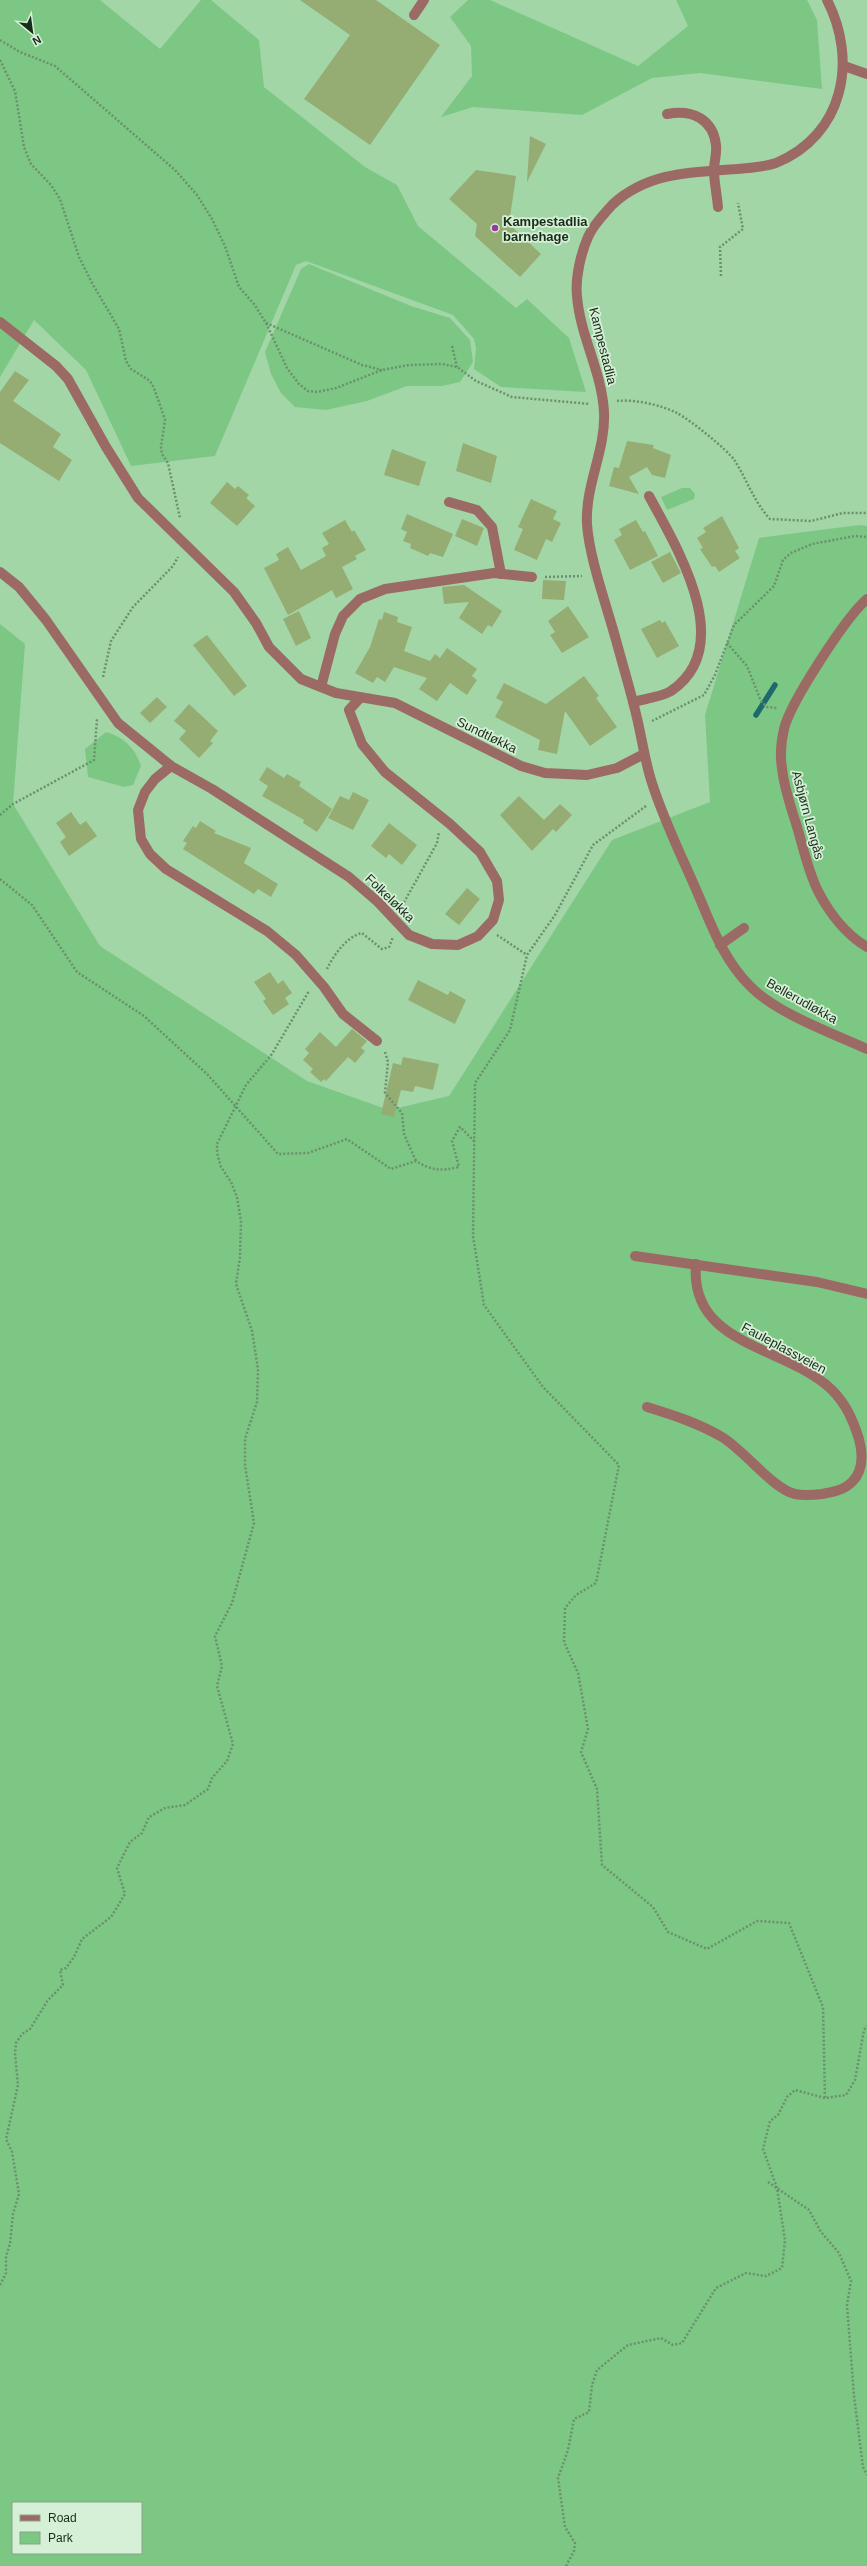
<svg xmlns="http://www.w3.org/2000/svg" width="867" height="2566" viewBox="0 0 867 2566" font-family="Helvetica,sans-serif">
	<rect width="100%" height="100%" fill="#a3d6a7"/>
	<g fill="#7dc785" fill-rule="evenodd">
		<path d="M0 0H100L160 49 201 0H211L259 40 264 87 365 167 397 185 418 226 516 308 527 299 569 338 586 392 501 387 474 369 476 349 474 339 453 315 306 261 296 265 215 456 131 466 86 370 34 320 0 377Z"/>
		<path d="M468 0H490L638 66 688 26 676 0H807L817 20 822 89 700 73 652 78 582 115 473 107 441 117 472 76 471 46 450 17Z"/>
		<path d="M309 264 411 306 450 318 470 340 473 362 460 382 442 386H407L367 401 326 410 295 407 281 393 271 374 265 352 301 269Z"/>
		<path d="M682 488H690L695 494 694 499 667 510 661 497Z"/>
		<path d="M859 525 867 526V2566H0V624L25 644 13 804 100 946 307 1081 389 1110 449 1096 612 840 710 802 705 715 759 538ZM13 2503H141V2553H13Z"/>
		<path d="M106 732C124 737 135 748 141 766L133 785 124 787 88 777 85 749Z"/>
	</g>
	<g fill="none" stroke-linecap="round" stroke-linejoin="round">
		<path stroke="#1f696c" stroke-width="5.5" d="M756 715 775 685"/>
	</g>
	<g fill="#95ad73">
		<path d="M300 0H376L440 45 370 145 304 99 350 35Z"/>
		<path d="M530 136 546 144 527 182V181Z"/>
		<path d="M476 170 516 176 509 224 541 254 520 277 475 236 477 224 449 199Z"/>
		<path d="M15 371 29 380 13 401 61 434 53 447 72 460 59 481 0 443V392Z"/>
		<path d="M627 441 654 445 653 448 671 455 665 478 652 475 647 467 629 477 639 494 609 486 614 467 619 468Z"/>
		<path d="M463 443 497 456 491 483 456 471Z"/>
		<path d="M392 449 426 462 419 486 384 475Z"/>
		<path d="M227 482 235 489 238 486 249 495 246 498 255 506 237 526 210 503Z"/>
		<path d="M531 499 557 511 553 519 561 523 552 542 546 539 537 560 514 550 523 529 518 527Z"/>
		<path d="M407 514 453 534 443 557 430 553 428 556 410 548 411 544 403 541 407 532 401 529Z"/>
		<path d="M722 516 739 548 735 551 740 558 719 572 715 566 712 567 700 549 703 548 697 538 706 532 703 528Z"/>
		<path d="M462 519 484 528 477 546 455 536Z"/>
		<path d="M345 520 352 532 354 530 366 550 355 556 357 559 342 567 353 589 336 598 332 590 288 615 264 568 279 560 276 554 288 547 301 570 326 556 322 548 329 544 322 533Z"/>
		<path d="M636 520 643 532 645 531 658 556 630 570 614 540 622 535 619 529Z"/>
		<path d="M670 552 681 573 663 583 651 562Z"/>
		<path d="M543 580 566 581 564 600 542 599Z"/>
		<path d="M464 585 502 611 492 627 488 625 482 634 459 618 469 602 444 604 442 587Z"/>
		<path d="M568 606 589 637 562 653 550 635 555 632 548 621Z"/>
		<path d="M299 611 311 638 296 646 283 619Z"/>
		<path d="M384 612 398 617 397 622 412 627 404 651 430 661 435 654 440 658 447 648 477 669 472 676 477 680 467 695 450 683 437 701 419 689 427 678 394 667 385 682 377 677 373 683 355 673 370 647 379 619 382 620Z"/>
		<path d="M660 620 662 623 665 621 679 646 657 658 641 629Z"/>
		<path d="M207 635 247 686 234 696 193 645Z"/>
		<path d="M584 676 599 696 596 698 617 727 590 746 565 711 557 754 538 750 540 740 495 717 503 702 496 698 504 683 546 704Z"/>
		<path d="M157 697 167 707 150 723 140 713Z"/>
		<path d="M189 704 218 731 210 741 213 743 199 758 179 739 186 731 174 721Z"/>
		<path d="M267 767 284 778 287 774 301 782 299 786 332 809 317 832 303 823 304 820 262 796 268 786 259 780Z"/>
		<path d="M353 792 369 800 353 830 328 818 340 796 349 800Z"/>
		<path d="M519 796 544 820 560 804 572 815 556 832 551 827 553 829 532 851 500 815Z"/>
		<path d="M71 812 80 825 86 821 97 836 69 856 60 842 66 837 56 823Z"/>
		<path d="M200 821 216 831 214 833 251 848 244 863 278 884 271 897 258 889 254 894 183 849 187 843 183 841 193 826 196 828Z"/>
		<path d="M389 823 417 845 402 865 389 854 386 858 371 846Z"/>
		<path d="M467 888 480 899 459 925 445 914Z"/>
		<path d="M270 972 278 984 283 980 292 993 285 998 289 1004 273 1015 263 1001 266 999 254 982Z"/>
		<path d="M418 980 448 995 450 991 466 1000 455 1024 408 1000Z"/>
		<path d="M352 1029 367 1041 361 1048 365 1051 355 1063 348 1057 326 1081 324 1079 321 1082 310 1072 313 1069 303 1060 309 1053 305 1049 320 1032 336 1047Z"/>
		<path d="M403 1057 439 1064 433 1090 415 1086 413 1092 401 1090 394 1117 381 1114 393 1063 401 1065Z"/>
	</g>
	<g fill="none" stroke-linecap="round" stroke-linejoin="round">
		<g stroke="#6a906d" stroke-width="2.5" stroke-dasharray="2 2" stroke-linecap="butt">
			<path d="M0 40 20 52 55 66 175 170 197 195 212 219 225 246 239 287 254 304 266 323 287 368 299 384 308 391 317 392 336 388 382 370 409 365 442 364 457 367 476 381 512 397 590 404"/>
			<path d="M0 60 15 91 24 147 31 164 51 185 60 199 79 257 92 283 119 329 126 361 131 369 150 381 154 388 165 420 161 447 162 454 168 463 180 518"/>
			<path d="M721 276 720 247 743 229 738 203"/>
			<path d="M266 323 362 365 382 370"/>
			<path d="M452 346 457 367"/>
			<path d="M617 401C635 399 661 405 677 413 689 419 728 450 735 461 747 480 754 502 770 519L811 521 843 513H867"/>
			<path d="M545 577 582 576"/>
			<path d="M727 643 747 666 761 701 767 707 777 708"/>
			<path d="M103 677 111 641 133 607 173 566 178 557"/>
			<path d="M652 721 704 695 715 675 734 625 774 586 783 560 791 553 812 544 855 536 867 537"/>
			<path d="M646 806 593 845 555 915 527 955 510 1030 475 1083 473 1236 484 1305 543 1387 619 1465 596 1583 576 1595 565 1608 564 1642 578 1673 588 1729 581 1752 597 1789 602 1865 653 1907 668 1932 707 1949 757 1921 789 1923 823 2007 825 2098"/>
			<path d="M0 815 13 804 94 760 97 719"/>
			<path d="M0 879 32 905 77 972 144 1016 207 1074 278 1154 308 1153 347 1139 391 1169 416 1161C432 1171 441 1171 459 1167L452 1141 460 1127 474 1141"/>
			<path d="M402 906 437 843 439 832"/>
			<path d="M497 935 527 955"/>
			<path d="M327 969C333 956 347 936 362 933L382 949 389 947 393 937"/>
			<path d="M385 1052 388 1062 385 1093 402 1113 404 1134 416 1161"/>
			<path d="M768 2182 809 2210 821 2232 839 2253 851 2281 847 2305 854 2396 863 2467 867 2475"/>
			<path d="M0 2285 6 2273V2256L10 2244 13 2214 19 2194 12 2152 6 2139 18 2085 15 2054 16 2043 22 2034 30 2029 48 2000 63 1985 60 1970 66 1968 74 1957 82 1939 111 1917 125 1894 117 1868 130 1842 142 1833 149 1817 165 1808 185 1805 208 1789 212 1778 227 1761 233 1744 217 1686 222 1666 215 1636 232 1603 254 1523 245 1465V1439L257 1402 258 1369 252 1331 236 1284 240 1257 241 1221 237 1197 231 1182 221 1167 217 1153V1144L246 1085 272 1054 309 991"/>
			<path d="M566 2566 574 2551 575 2543 565 2527 558 2478 568 2450 574 2419 589 2412 592 2385 597 2370 628 2345 661 2338 673 2345 682 2343 716 2288 746 2273 766 2276 782 2268 785 2240 777 2188 763 2149 770 2121 778 2115 787 2097 795 2090 825 2098 846 2095 855 2080 864 2030 867 2026"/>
		</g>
		<g stroke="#9c6a64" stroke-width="10">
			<path d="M827 0C858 60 844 135 776 163 764 167 750 168 737 169 692 172 647 172 612 205 604 214 593 225 588 237 581 253 575 278 577 296 580 336 602 372 604 412 606 450 585 485 587 524 589 557 607 607 616 640 623 666 631 692 637 718 642 739 645 762 652 783 664 821 682 857 698 894 712 927 724 960 750 986 776 1013 832 1033 867 1049"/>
			<path d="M414 15 424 0"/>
			<path d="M844 66 867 74"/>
			<path d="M667 114C692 109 713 119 716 145 717 154 714 162 714 170 714 182 717 195 718 207"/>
			<path d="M0 322 56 366 68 379 106 447 138 498 234 592 256 623 269 647 301 679 336 693 395 703 521 766 545 773 587 775 617 768 644 754"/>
			<path d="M449 502 477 510 492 527 501 574"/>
			<path d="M0 572 19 587 46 620 118 723 171 766 212 789 349 877 378 902 409 935 432 944 458 945 478 936 493 920 499 900 497 881 480 852 450 824 385 772 362 744 349 710 360 698"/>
			<path d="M867 599C846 617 790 703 784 729 781 742 780 756 782 768 784 789 792 810 798 830 804 851 809 874 819 893 830 914 847 935 867 947"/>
			<path d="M321 687 335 634 343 616 360 599 385 589 494 573 532 577"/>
			<path d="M633 702C644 699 661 697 671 691 738 646 676 546 649 496"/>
			<path d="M171 766 155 779 145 792 138 810 141 839 150 854 166 869 267 931 296 955 324 987 343 1014 377 1041"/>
			<path d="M720 945 744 928"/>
			<path d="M635 1256 817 1282 867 1294"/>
			<path d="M647 1407C673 1415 698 1423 722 1437 745 1451 773 1489 795 1494 804 1496 813 1495 822 1494 833 1492 844 1490 852 1482 864 1470 863 1454 859 1439 853 1420 846 1404 832 1390 786 1345 689 1347 696 1264"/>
		</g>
	</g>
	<circle fill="#9a379d" stroke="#d6f0d7" stroke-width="1.5" cx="495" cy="228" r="4"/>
	<g text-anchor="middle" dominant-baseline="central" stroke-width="3.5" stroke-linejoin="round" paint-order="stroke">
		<g font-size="13" font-weight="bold" fill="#182c1a" stroke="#d6f0d7" text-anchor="start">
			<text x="503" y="221">Kampestadlia<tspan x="503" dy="15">barnehage</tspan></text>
		</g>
		<g font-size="13" fill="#182c1a" stroke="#d6f0d7">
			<text transform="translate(603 346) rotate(76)">Kampestadlia</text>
			<text transform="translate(487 735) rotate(26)">Sundtløkka</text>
			<text transform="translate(808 815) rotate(75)">Asbjørn Langås</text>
			<text transform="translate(390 898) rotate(44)">Folkeløkka</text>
			<text transform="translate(802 1001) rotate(29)">Bellerudløkka</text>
			<text transform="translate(784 1348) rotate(28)">Fauleplassveien</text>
		</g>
	</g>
	<rect x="12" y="2502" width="130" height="52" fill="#d6f0d7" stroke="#8aa28b"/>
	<rect x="20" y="2515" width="20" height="6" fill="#9c6a64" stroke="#8aa28b"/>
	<text x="48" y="2522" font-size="12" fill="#182c1a">Road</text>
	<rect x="20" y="2532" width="20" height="12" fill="#7dc785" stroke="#8aa28b"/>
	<text x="48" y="2542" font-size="12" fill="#182c1a">Park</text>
	<g transform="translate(32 32) rotate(151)" stroke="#d6f0d7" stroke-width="3" paint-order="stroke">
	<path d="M0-3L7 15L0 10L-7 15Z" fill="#182c1a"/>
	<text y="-6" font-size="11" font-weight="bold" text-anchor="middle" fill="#182c1a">N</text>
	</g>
</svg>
